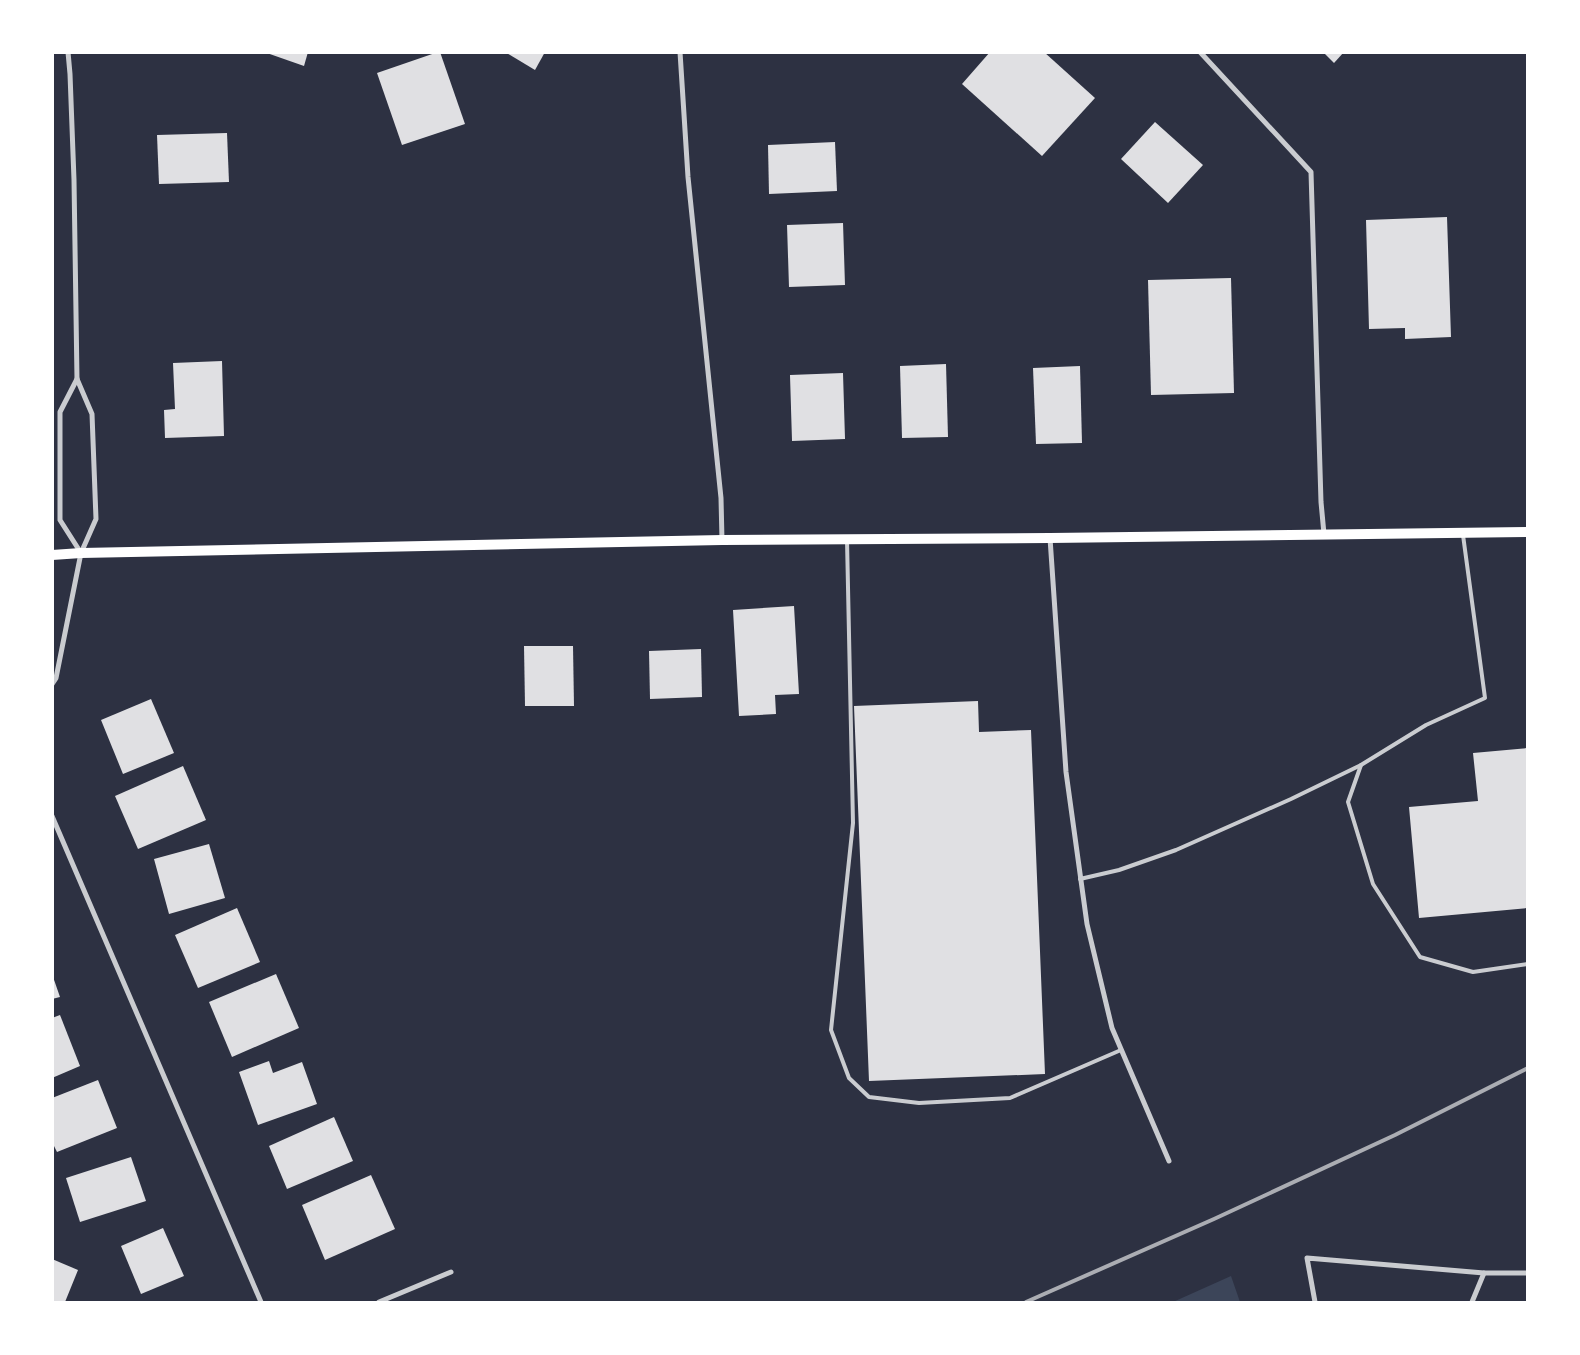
<svg xmlns="http://www.w3.org/2000/svg" width="1580" height="1355" viewBox="0 0 1580 1355" font-family="'Alegreya Sans',sans-serif">
	<rect width="100%" height="100%" fill="#2d3142"/>
	<path fill="#3c4559" d="M1231 1276 1240 1302H1173Z"/>
	<g fill="#e0e0e3">
		<path d="M264 52H308L304 66Z"/>
		<path d="M438 52H440L465 124 402 145 377 73Z"/>
		<path d="M505 52H545L535 70Z"/>
		<path d="M990 52H1044L1095 98 1042 156 962 84Z"/>
		<path d="M1323 52H1344L1334 63Z"/>
		<path d="M1155 122 1203 165 1168 203 1121 159Z"/>
		<path d="M227 133 229 182 159 184 157 135Z"/>
		<path d="M835 142 837 191 769 194 768 145Z"/>
		<path d="M1447 217 1451 337 1405 339V328L1369 329 1366 220Z"/>
		<path d="M843 223 845 285 789 287 787 225Z"/>
		<path d="M1231 278 1234 393 1151 395 1148 280Z"/>
		<path d="M222 361 224 436 165 438 164 410 175 409 173 363Z"/>
		<path d="M946 364 948 437 902 438 900 366Z"/>
		<path d="M1080 366 1082 443 1036 444 1033 368Z"/>
		<path d="M843 373 845 439 792 441 790 375Z"/>
		<path d="M794 606 799 694 775 695 776 714 739 716 733 610Z"/>
		<path d="M524 646H573L574 706H525Z"/>
		<path d="M701 649 702 697 650 699 649 651Z"/>
		<path d="M151 699 174 753 123 774 101 720Z"/>
		<path d="M978 701 979 732 1031 730 1045 1074 869 1081 854 706Z"/>
		<path d="M1528 748V908L1419 918 1409 807 1478 801 1473 753Z"/>
		<path d="M183 766 206 820 138 849 115 796Z"/>
		<path d="M209 844 225 898 169 914 154 859Z"/>
		<path d="M237 908 260 962 198 988 175 935Z"/>
		<path d="M52 974 60 997 52 999Z"/>
		<path d="M276 974 299 1028 232 1057 209 1002Z"/>
		<path d="M60 1015 80 1066 52 1078V1018Z"/>
		<path d="M269 1061 273 1073 302 1062 317 1104 258 1125 239 1072Z"/>
		<path d="M98 1080 117 1128 57 1152 52 1142V1098Z"/>
		<path d="M334 1117 353 1161 287 1189 269 1146Z"/>
		<path d="M131 1157 146 1201 80 1222 66 1178Z"/>
		<path d="M371 1175 395 1229 325 1260 302 1205Z"/>
		<path d="M163 1228 184 1276 141 1294 121 1246Z"/>
		<path d="M52 1259 78 1270 65 1302H52Z"/>
	</g>
	<g fill="none" stroke-linecap="round" stroke-linejoin="round">
		<g stroke="#caccd0" stroke-width="4">
			<path d="M1463 535 1485 698 1426 725 1361 765 1348 802 1373 884 1420 957 1473 972 1528 964"/>
			<path d="M847 540 853 823 831 1030 849 1078 869 1097 919 1103 1010 1098 1121 1050"/>
			<path d="M1080 879 1119 870 1176 850 1291 799 1361 765"/>
		</g>
		<g stroke="#caccd0" stroke-width="5">
			<path d="M680 52 688 177 721 498 722 540"/>
			<path d="M1200 52 1311 172 1321 502 1324 534"/>
			<path d="M77 379 60 412V520L81 553"/>
			<path d="M1050 538 1066 772 1087 924 1112 1028 1169 1161"/>
			<path d="M52 684 56 678 81 553 96 519 92 414 77 379 74 180 70 74 68 52"/>
			<path d="M52 816 261 1302"/>
			<path d="M379 1302 451 1272"/>
			<path d="M1315 1302 1307 1258 1484 1273H1528"/>
			<path d="M1472 1302 1484 1273"/>
		</g>
		<path stroke="#fff" stroke-width="10" d="M52 555 81 553 722 540 1050 538 1528 532"/>
		<path stroke="#abadb3" stroke-width="4" d="M1026 1302 1214 1219 1395 1135 1528 1068"/>
	</g>
	<rect width="1580" height="1355" fill="none" stroke="#ffffff" stroke-width="108"/>
</svg>
